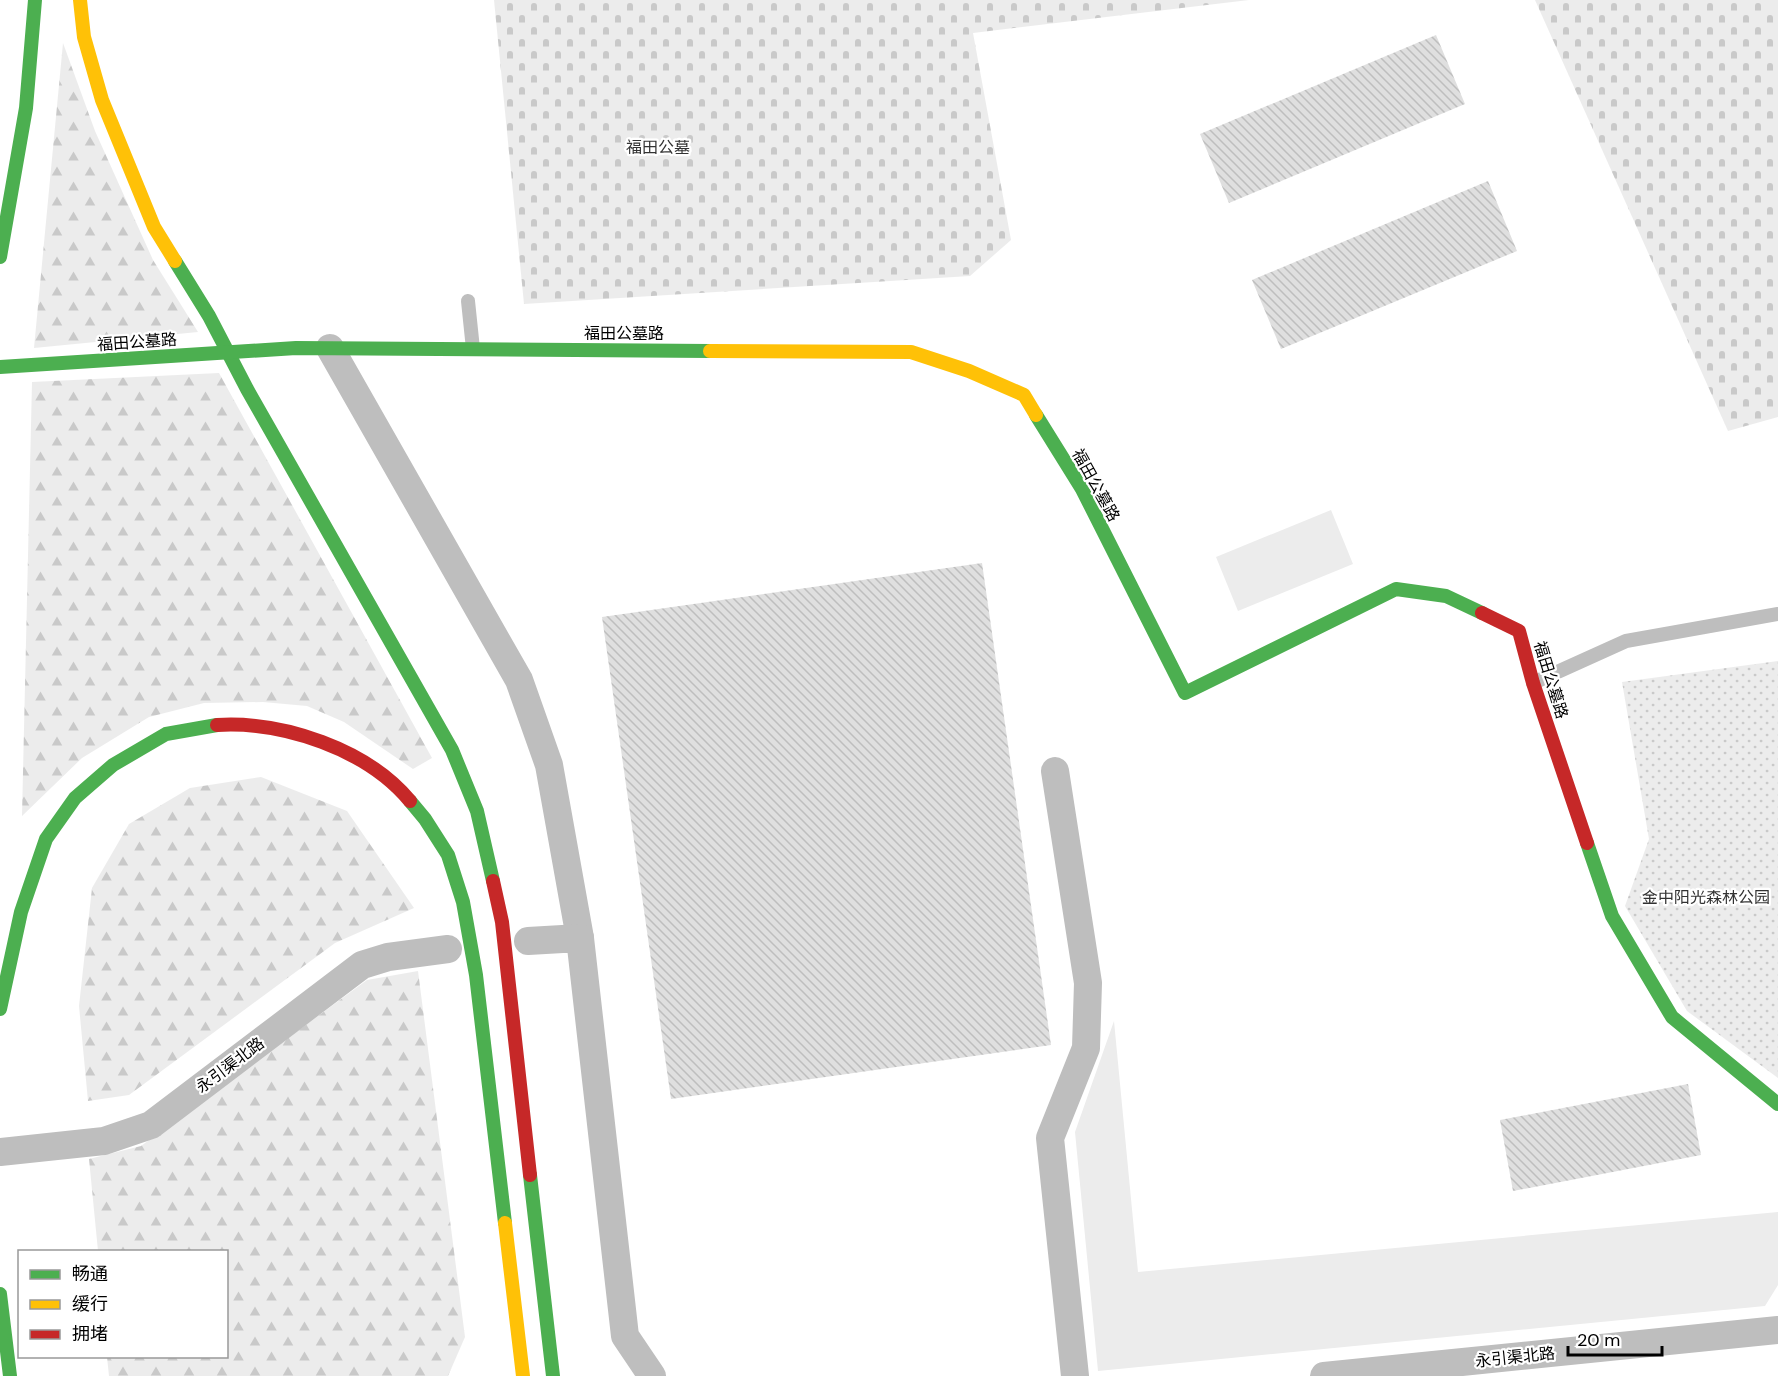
<svg xmlns="http://www.w3.org/2000/svg" width="1778" height="1376" viewBox="0 0 1778 1376" font-family="'DM Sans','Noto Sans SC',sans-serif">
	<defs>
		<pattern id="forest-firs" width="22" height="20" patternUnits="userSpaceOnUse" patternTransform="scale(1.5)"><rect width="22" height="20" fill="#ececec"/><path d="M5 1l3.5 6h-7zM16 11l3.5 6h-7z" fill="#c9c9c9"/></pattern>
		<pattern id="cemetery-stones" width="16" height="16" patternUnits="userSpaceOnUse" patternTransform="scale(1.5)"><rect width="16" height="16" fill="#ececec"/><path d="M2 7V4a2 2 0 0 1 4 0v3zM10 15v-3a2 2 0 0 1 4 0v3z" fill="#c9c9c9"/></pattern>
		<pattern id="park-dots" width="8" height="8" patternUnits="userSpaceOnUse" patternTransform="scale(1.5)"><rect width="8" height="8" fill="#ececec"/><path d="M2 2h.1M6 6h.1" fill="none" stroke="#c9c9c9" stroke-width="1.8" stroke-linecap="round"/></pattern>
		<pattern id="building-back-hatch" width="6" height="6" patternUnits="userSpaceOnUse" patternTransform="scale(1.5)"><rect width="6" height="6" fill="#dfdfdf"/><path d="M-1 5l2 2M0 0l6 6M5-1l2 2" fill="none" stroke="#bebebe"/></pattern>
	</defs>
	<rect width="100%" height="100%" fill="#fff"/>
	<g fill="#ececec">
		<path d="M1331 510 1353 564 1238 611 1216 557Z"/>
		<path d="M1114 1021 1138 1272 1778 1212V1285L1765 1306 1098 1371 1075 1132Z"/>
	</g>
	<g fill="url(#forest-firs)">
		<path d="M63 43 95 131 153 260 198 332 34 348Z"/>
		<path d="M219 373 432 758 413 769 344 722 307 706 263 702 204 703 149 717 82 758 22 816 32 382Z"/>
		<path d="M261 777 347 811 414 908 335 943 129 1095 88 1101 79 1006 92 888 129 824 190 788Z"/>
		<path d="M418 971 465 1337 448 1376H109L107 1357 226 1356V1252L98 1251 89 1159 141 1146 367 980Z"/>
	</g>
	<g fill="url(#cemetery-stones)">
		<path d="M494 0H1249L973 33 1011 240 970 276 524 304Z"/>
		<path d="M1535 0H1778V417L1728 431Z"/>
	</g>
	<path fill="url(#park-dots)" d="M1778 661V1078L1687 1011 1625 906 1649 839 1622 682Z"/>
	<g fill="url(#building-back-hatch)">
		<path d="M1436 35 1465 104 1229 203 1200 134Z"/>
		<path d="M1488 181 1517 251 1281 349 1252 280Z"/>
		<path d="M982 563 1051 1045 671 1099 602 617Z"/>
		<path d="M1688 1084 1701 1155 1513 1191 1500 1120Z"/>
	</g>
	<g fill="none" stroke-linecap="round" stroke-linejoin="round">
		<g stroke="#bebebe" stroke-width="14">
			<path d="M468 301 473 349"/>
			<path d="M1533 683 1626 641 1778 614"/>
		</g>
		<g stroke="#bebebe" stroke-width="28">
			<path d="M330 348 519 680 549 765 580 938"/>
			<path d="M1055 771 1088 983 1086 1048 1050 1138 1075 1376"/>
			<path d="M528 941 580 938 625 1336 652 1376"/>
			<path d="M0 1152 104 1141 151 1125 362 965 388 957 448 949"/>
			<path d="M1324 1376 1778 1330"/>
		</g>
		<g stroke="#4caf50" stroke-width="14">
			<path d="M0 257 26 108 35 0"/>
			<path d="M175 261 209 316 247 389 452 750 477 811 493 881"/>
			<path d="M0 367 296 348 710 351"/>
			<path d="M1036 415 1082 489 1185 693 1396 589 1446 596 1482 613"/>
			<path d="M410 801 425 819 448 855 463 902 476 975 505 1223"/>
			<path d="M1587 843 1612 916 1672 1017 1778 1104"/>
			<path d="M0 1009 21 912 46 839 75 798 113 765 166 734 217 725"/>
			<path d="M530 1175 553 1376"/>
			<path d="M0 1294 10 1376"/>
		</g>
		<g stroke="#ffc107" stroke-width="14">
			<path d="M80 0 84 37 102 100 154 227 175 261"/>
			<path d="M710 351 911 352 969 371 1024 395 1036 415"/>
			<path d="M505 1223 523 1376"/>
		</g>
		<g stroke="#c62828" stroke-width="14">
			<path d="M1482 613 1519 631 1533 683 1587 843"/>
			<path d="M217 725C283 721 367 749 410 801"/>
			<path d="M493 881 502 922 530 1175"/>
		</g>
	</g>
	<g text-anchor="middle" dominant-baseline="central" stroke-width="4.5" stroke-linejoin="round" paint-order="stroke">
		<g font-size="16" fill="#333" stroke="#fff">
			<text x="658" y="147">福田公墓</text>
			<text x="1706" y="897">金中阳光森林公园</text>
		</g>
		<g font-size="16" fill="#000" stroke="#fff">
			<text x="624" y="333">福田公墓路</text>
			<text transform="translate(137 342) rotate(-4)">福田公墓路</text>
			<text transform="translate(1096 485) rotate(61)">福田公墓路</text>
			<text transform="translate(1551 680) rotate(73)">福田公墓路</text>
			<text transform="translate(230 1065) rotate(-37)">永引渠北路</text>
			<text transform="translate(1515 1357) rotate(-6)">永引渠北路</text>
		</g>
	</g>
	<rect x="18" y="1250" width="210" height="108" fill="#ffffff" stroke="#999999" stroke-width="1.5"/>
	<rect x="30" y="1270" width="30" height="9" fill="#4caf50" stroke="#999999" stroke-width="1.5"/>
	<text x="72" y="1280" font-size="18" fill="#000000">畅通</text>
	<rect x="30" y="1300" width="30" height="9" fill="#ffc107" stroke="#999999" stroke-width="1.5"/>
	<text x="72" y="1310" font-size="18" fill="#000000">缓行</text>
	<rect x="30" y="1330" width="30" height="9" fill="#c62828" stroke="#999999" stroke-width="1.5"/>
	<text x="72" y="1340" font-size="18" fill="#000000">拥堵</text>
	<path d="M1568 1346v9h94v-9" fill="none" stroke="#000000" stroke-width="3"/>
	<text x="1577" y="1346" font-size="18" fill="#000000" stroke="#ffffff" stroke-width="4.5" paint-order="stroke">20 m</text>
</svg>
